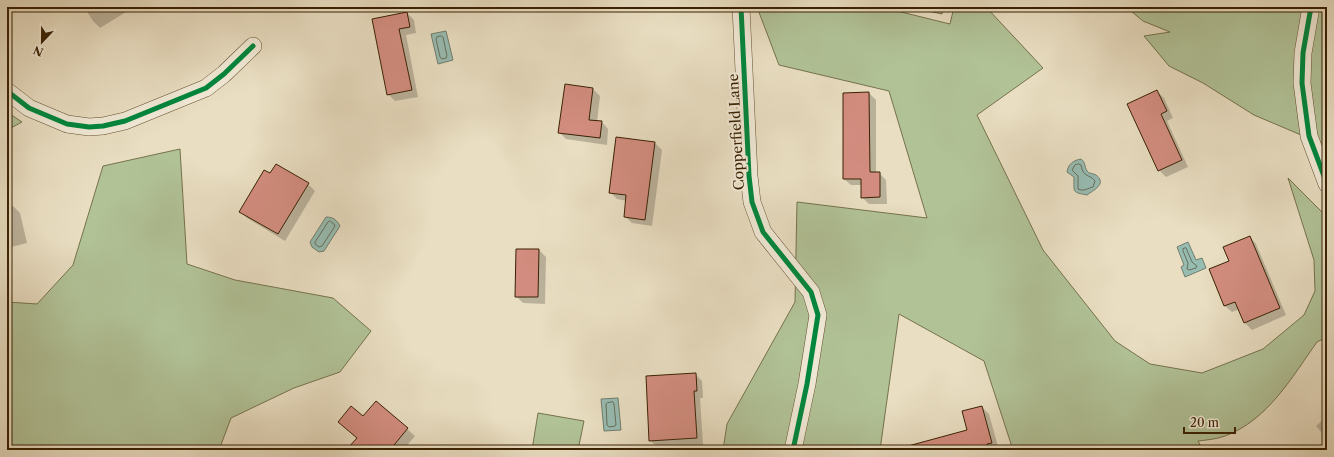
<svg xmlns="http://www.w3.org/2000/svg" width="1334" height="457" viewBox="0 0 1334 457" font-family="'Libre Caslon Text',serif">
	<rect width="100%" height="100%" fill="#e9dec2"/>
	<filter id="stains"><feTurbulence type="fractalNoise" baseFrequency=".005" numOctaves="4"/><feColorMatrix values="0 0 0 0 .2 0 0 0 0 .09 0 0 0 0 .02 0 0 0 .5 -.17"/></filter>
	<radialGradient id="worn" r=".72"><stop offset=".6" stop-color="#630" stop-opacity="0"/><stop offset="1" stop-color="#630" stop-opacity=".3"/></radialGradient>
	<g fill="#b1c297" stroke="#75724c">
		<path d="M757 7H881L950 24 954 7H986L1043 68 977 115 1043 250 1115 341 1150 364 1202 373 1263 349 1304 315 1315 291 1314 260 1288 178 1327 217V337L1317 342C1292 377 1268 420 1225 436 1217 439 1207 440 1198 441L1203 450H1013L984 361 899 314 880 450H723L727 424 795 302 797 202 927 218 889 91 779 65Z"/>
		<path d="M910 7H943L942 14Z"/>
		<path d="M1126 7H1202L1212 11 1230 7H1327V146L1254 115 1203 83 1169 66 1144 36 1170 32 1143 21Z"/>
		<path d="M7 112 22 122 7 130Z"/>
		<path d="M180 149 187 264 235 280 333 298 371 331 340 372 294 388 231 418 219 450H7V302L37 304 73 265 103 166Z"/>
		<path d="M538 413 584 421 578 450H532Z"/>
	</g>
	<g fill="#97bcb2" stroke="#717e6c">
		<path d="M446 31 453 60 438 64 431 34Z"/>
		<path d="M1081 159C1086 163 1084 166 1087 171 1089 174 1092 173 1096 175 1108 184 1092 191 1087 195 1072 192 1074 193 1074 177L1067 172C1068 164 1074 160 1081 159Z"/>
		<path d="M326 217C333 217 337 220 340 226L324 251 319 252 312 247 310 242Z"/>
		<path d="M1188 242 1196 260 1202 258 1206 268 1185 277 1181 267 1184 265 1177 247Z"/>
		<path d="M618 398 621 430 604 431 601 399Z"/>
	</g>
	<g fill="#0003">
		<path d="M84 7H134L100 28 93 21Z"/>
		<path d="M407 13 414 20 416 33 406 35 418 97 395 101 388 94 373 19Z"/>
		<path d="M565 85 593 89 600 96 597 122H602L608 129 607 145 566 139 559 132Z"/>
		<path d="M1157 91 1164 98 1173 118 1167 121 1188 167 1166 177 1159 170Z"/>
		<path d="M869 93 876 100V173H879L886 180 887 204H869L862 197V185H851L844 179Z"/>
		<path d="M655 143 662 150 652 226 632 223 625 216 627 201 617 199 610 192Z"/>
		<path d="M270 175 308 184 315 191 285 241 247 218 241 212Z"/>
		<path d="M13 206 20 213 27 243 7 248V207Z"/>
		<path d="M1250 237 1256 244 1286 315 1252 330 1245 323 1240 309 1232 312 1225 306Z"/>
		<path d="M539 250 546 257 545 304 523 303 516 296Z"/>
		<path d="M695 374 702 381 703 398H700L703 445 657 447 650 440Z"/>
		<path d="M376 402 415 436 403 450H351L358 439 339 422 363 417Z"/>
		<path d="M982 407 989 414 999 450H934L968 431Z"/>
		<path d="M1327 416V439L1316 426Z"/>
	</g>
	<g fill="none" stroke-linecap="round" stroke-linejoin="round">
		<g stroke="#686e5a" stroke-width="1">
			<path d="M441 36 443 37 447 56 446 58 442 59 440 57 436 39 437 37Z"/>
			<path d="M1079 164 1081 165C1083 178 1090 174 1095 181L1093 187C1088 188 1084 192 1078 189V176L1072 170 1075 165Z"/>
			<path d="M330 221 334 224 335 226 322 246 319 247 315 244V242L328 222Z"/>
			<path d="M1186 248 1192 262 1197 266 1196 268 1189 270 1187 269 1188 263 1183 251V249Z"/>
			<path d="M613 402 614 404 616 425 615 426 609 427 607 425 606 404 607 403Z"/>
		</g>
	</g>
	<g fill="#d38d80" stroke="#392102">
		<path d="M407 12 410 27 399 29 412 90 387 95 372 19Z"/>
		<path d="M565 84 593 88 589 120 602 121 600 138 558 133Z"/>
		<path d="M1157 90 1167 111 1161 114 1182 160 1158 171 1127 104Z"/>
		<path d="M869 92 870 172H880V197L861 198V179H843V93Z"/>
		<path d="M616 137 655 142 645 220 624 217 626 195 609 193Z"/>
		<path d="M276 164 309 183 278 234 239 212 264 170 270 173Z"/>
		<path d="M1250 236 1280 308 1244 323 1235 302 1224 306 1209 269 1229 261 1223 247Z"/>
		<path d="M516 249H539L538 297H515Z"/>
		<path d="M696 373 697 391H694L697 438 649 441 646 376Z"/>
		<path d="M376 401 408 428 390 450H346L357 438 338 422 351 406 363 416Z"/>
		<path d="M982 406 992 443 987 444 989 450H909L908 446 967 430 962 411Z"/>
	</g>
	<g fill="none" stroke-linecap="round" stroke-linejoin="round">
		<g stroke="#655032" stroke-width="18">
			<g id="street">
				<path d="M741 7 749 176 752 202 763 232 811 292 818 315 807 384 793 450"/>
				<path d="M1311 7 1303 53 1302 83 1309 136 1327 184"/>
				<path d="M7 91 29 108 67 124 89 127 103 126 125 121 206 88 224 74 253 46"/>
			</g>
		</g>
		<use href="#street" stroke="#f1ead7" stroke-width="17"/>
		<g stroke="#f1ead7" stroke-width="8">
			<g id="cycleway">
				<path d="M741 7 749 176 752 202 763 232 811 292 818 315 807 384 793 450"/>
				<path d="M1311 7 1303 53 1302 83 1309 136 1327 184"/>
				<path d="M7 91 29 108 67 124 89 127 103 126 125 121 206 88 224 74 253 46"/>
			</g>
		</g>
		<use href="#cycleway" stroke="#00873e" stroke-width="5"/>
	</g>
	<g text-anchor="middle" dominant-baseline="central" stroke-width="4" stroke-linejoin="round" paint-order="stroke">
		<g font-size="14" fill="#392102" stroke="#f1ead7">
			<text transform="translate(736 132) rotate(-93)">Copperfield Lane</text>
		</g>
	</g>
	<rect width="1334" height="457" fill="none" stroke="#e9dec2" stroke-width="24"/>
	<rect x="8" y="8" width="1318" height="441" fill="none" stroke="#392102" stroke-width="2"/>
	<rect x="12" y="12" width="1310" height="433" fill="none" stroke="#392102"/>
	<g transform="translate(42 42) rotate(202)" stroke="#f1ead7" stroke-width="3" paint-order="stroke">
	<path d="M0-3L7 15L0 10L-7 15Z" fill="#392102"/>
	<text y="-6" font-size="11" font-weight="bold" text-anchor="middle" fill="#392102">N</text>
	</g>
	<path d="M1184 427v6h51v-6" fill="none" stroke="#392102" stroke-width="2"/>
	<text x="1190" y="427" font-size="12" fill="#392102" stroke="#f1ead7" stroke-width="3" paint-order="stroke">20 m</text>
	<rect width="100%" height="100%" filter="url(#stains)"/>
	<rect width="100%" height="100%" fill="url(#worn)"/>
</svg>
